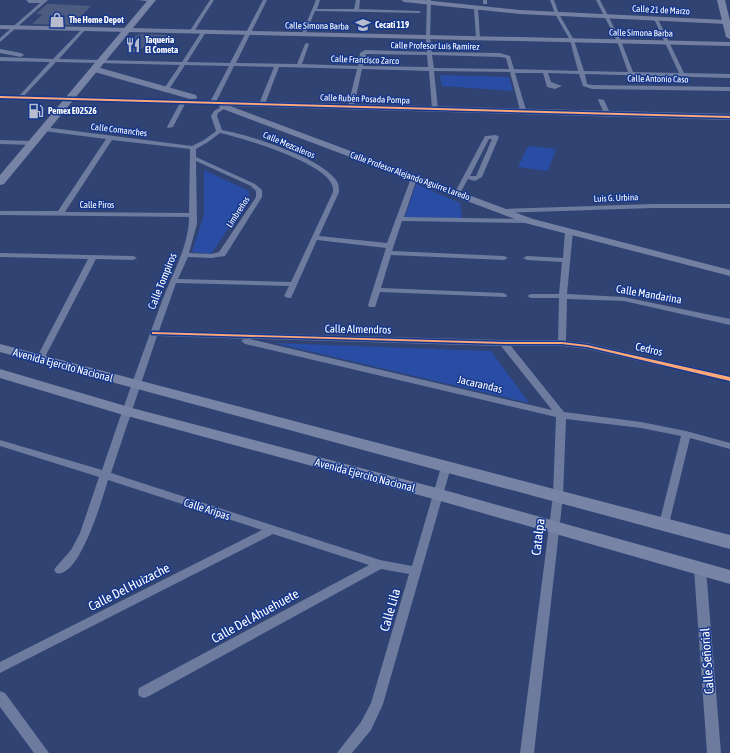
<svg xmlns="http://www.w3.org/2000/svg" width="730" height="753" viewBox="0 0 730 753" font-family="'Asap Condensed',sans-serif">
	<rect width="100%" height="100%" fill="#304372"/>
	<g fill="#294da4">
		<path d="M440 75 509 77 513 91 442 86Z"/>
		<path d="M528 146 556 149 548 171 518 167Z"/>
		<path d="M204 170 249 191V198L211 254 192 252 204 215Z"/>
		<path d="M416 184 460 203 462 218 405 217Z"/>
		<path d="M274 343 491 351 529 403Z"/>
	</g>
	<g fill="#4c5b80">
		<path d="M47 4H52L91 6 72 25 32 24 43 14H36Z"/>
		<path d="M140 34 169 35 128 55 134 47H126L133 37Z"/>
	</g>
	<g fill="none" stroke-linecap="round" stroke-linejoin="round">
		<g fill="#6c7b9e" fill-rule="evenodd">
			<path d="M26 0H48L0 42V38L40 3H29Z"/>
			<path d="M138 0H153L154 1 152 2Z"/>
			<path d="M210 0H214L193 33H189V32Z"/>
			<path d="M263 0H267L236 63 297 64 305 44 307 43 309 44 302 64 358 66 360 53 365 50 427 52 426 37 427 0H431L430 37 432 52 500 53 510 56 514 69 578 71 570 40 555 14 550 0H554L559 14 574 40 584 71 628 72 617 41 596 0H600L621 41 633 72 679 73 654 19 656 18 658 19 684 73 730 74V78L585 74 587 84 592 85 730 87V91L592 89 583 86 579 74 548 73 551 82 562 86 555 89 547 87 543 73H515L526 110 523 112 520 110 510 72 434 71 438 109 435 111 432 109 429 71 362 69 354 106 351 108 348 106 357 69 279 67 265 104 262 106 259 104 274 67 234 66 216 102 213 104 210 102 229 66 185 65 168 91 166 92 163 90 180 65 56 62 21 99 19 98V96L50 62 0 61V57L53 59 83 28 85 29V30L59 59 182 62 202 31H204L206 32 187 62 230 63ZM366 54 427 55 428 67 363 66ZM432 55 500 57 506 58 509 69 434 68Z"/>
			<path d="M316 0H320L317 9H354L356 0H360L359 9 419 11 421 12 419 13 315 11 305 35 301 36Z"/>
			<rect x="483" y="0" width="4" height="4"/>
			<path d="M476 7 478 8 480 38 478 39 476 38 474 8Z"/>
			<path d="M0 49 21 53 24 55 21 57 0 53Z"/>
			<path d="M599 99 604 100 610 113 609 114 604 113 598 100Z"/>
			<path d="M181 101 186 102 173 127 168 128 167 127Z"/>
			<path d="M222 106 227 107 218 113 217 116 222 130C249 135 320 157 336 180 339 184 339 188 339 192L319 236 387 243 411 178 414 176 417 178 404 217 529 219 533 221 529 223 402 221 392 251 504 256 508 258 504 260 391 255 381 288 503 293 507 295 506 297 380 292 375 307H369L368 305 386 248 317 240 291 298H288L284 296 289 286 176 283 159 331 504 340H558L559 298H531L527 296 531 294H559L562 262 527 260 523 258 527 256 563 258 565 231 569 229 573 231 567 294 624 297 730 319V325L624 301 567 299 566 341 587 343 730 376V382L587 349 562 346H511L564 412 641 422 686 431 730 443V449L690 438 669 524 668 527 664 528 660 527 659 524 681 436 641 428 566 419 563 496 534 753H520L553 496 556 417 245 344 241 341 245 338 552 410 501 346 157 336 111 473 380 560 412 566 441 467 442 465H450L451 467 383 704 371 730 352 753H337L361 722 371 703 409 574 381 569 149 696 144 698 139 696 138 692 139 688 369 565 273 534 0 673V662L262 530 108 480C103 497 79 580 56 573L54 570 56 567 71 550 80 533 99 477 0 446V440L102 470C121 414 141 357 162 301 172 274 189 246 189 217L0 215V211H58L106 139 44 131 41 129 44 127 192 146 204 140 216 131 211 116 214 111ZM220 133C243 138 321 162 331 183 333 186 333 189 333 192L291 282 178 279 188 257 211 258 225 256 262 197V190L255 184 196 157V149L208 142ZM112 140 190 149 189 213 65 212ZM196 161 251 186 256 191V197L219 252 211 254 189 253 197 224Z"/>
			<path d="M485 136 496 135 499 137 482 177 475 181 468 179 459 195H455L454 194ZM489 139H492L476 176H470Z"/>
			<path d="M0 140 32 141 35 143 32 145 0 144Z"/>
			<path d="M653 204H730V208H653L504 213 501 211 504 209Z"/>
			<path d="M0 253 133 256 137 258 133 260 96 259 44 359 40 362 36 359 88 259 0 257Z"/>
			<path d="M700 565 704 566 706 569 721 753H707L694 569 696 566Z"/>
			<path d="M0 691 5 693 49 753H34L0 707Z"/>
		</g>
		<g fill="#7380a2" fill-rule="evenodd">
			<path d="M401 0H423L520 10 726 20 729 22 726 24 520 14 404 2Z"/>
			<path d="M0 25 730 42V46L0 29Z"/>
			<path d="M91 67H97L196 95 197 97 196 99H190L91 71Z"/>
			<path d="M0 95 730 114V120L230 106 533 219 730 270V276L525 223 220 108 219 105 0 99Z"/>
		</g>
		<g fill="#7784a5" fill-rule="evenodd">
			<path d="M148 0H156L4 184 0 185V175Z"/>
			<path d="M717 0H725L730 21V39L726 37Z"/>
			<path d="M0 344 730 535V549L0 352Z"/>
			<path d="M0 369 132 408 437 488 730 570V584L437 500 120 414 0 378Z"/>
		</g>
		<g stroke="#15378d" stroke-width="3">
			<g id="cycleway">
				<path d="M0 96 730 116V118L0 98Z"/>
				<path d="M152 332 504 342H562L587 345 730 377V381L587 347 562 344H504L154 334H152Z"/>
			</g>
		</g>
		<use href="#cycleway" fill="#fea87a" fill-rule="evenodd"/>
	</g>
	<defs>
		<g id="shop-bare" transform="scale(1.2)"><path d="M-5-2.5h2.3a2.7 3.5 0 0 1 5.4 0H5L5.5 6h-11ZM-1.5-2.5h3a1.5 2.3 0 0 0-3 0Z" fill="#b7bdce" stroke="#15378d" stroke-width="2.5" paint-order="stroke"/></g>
		<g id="school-bare" transform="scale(1.2)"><path d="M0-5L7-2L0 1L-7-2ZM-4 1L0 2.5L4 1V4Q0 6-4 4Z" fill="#b7bdce" stroke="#15378d" stroke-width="2.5" paint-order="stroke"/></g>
		<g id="restaurant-bare" transform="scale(1.2)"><path d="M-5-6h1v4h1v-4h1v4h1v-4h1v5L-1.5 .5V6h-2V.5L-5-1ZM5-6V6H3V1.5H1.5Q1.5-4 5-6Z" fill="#b7bdce" stroke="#15378d" stroke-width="2.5" paint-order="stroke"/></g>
		<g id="fuel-bare" transform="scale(1.2)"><path d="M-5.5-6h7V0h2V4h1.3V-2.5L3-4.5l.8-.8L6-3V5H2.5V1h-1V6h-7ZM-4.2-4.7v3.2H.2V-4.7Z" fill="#b7bdce" stroke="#15378d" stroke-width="2.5" paint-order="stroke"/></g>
	</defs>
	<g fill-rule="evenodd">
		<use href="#shop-bare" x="57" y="20"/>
		<use href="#school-bare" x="363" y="25"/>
		<use href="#restaurant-bare" x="133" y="45"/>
		<use href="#fuel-bare" x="36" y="111"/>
	</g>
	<g text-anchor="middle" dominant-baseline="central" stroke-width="3" stroke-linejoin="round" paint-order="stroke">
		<g font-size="9" fill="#fff" stroke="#15378d">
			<text transform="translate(661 10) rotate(3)">Calle 21 de Marzo</text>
			<text transform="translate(317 26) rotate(1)">Calle Simona Barba</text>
			<text transform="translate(641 33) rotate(1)">Calle Simona Barba</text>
			<text transform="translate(435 46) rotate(1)">Calle Profesor Luis Ramírez</text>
			<text transform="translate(365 60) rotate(2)">Calle Francisco Zarco</text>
			<text transform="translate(658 79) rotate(1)">Calle Antonio Caso</text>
			<text transform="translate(365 99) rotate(2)">Calle Rubén Posada Pompa</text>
			<text transform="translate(119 130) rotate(7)">Calle Comanches</text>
			<text transform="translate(289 145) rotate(23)">Calle Mezcaleros</text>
			<text transform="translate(410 176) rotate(20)">Calle Profesor Alejando Aguirre Laredo</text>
			<text transform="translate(616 198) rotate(-2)">Luis G. Urbina</text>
			<text x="97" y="205">Calle Piros</text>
			<text transform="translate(238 212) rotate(-57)">Limbreños</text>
		</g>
		<g font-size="9" font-weight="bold" fill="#fff" stroke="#15378d" text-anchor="start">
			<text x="69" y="20">The Home Depot</text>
			<text x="375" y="25">Cecati 119</text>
			<text x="145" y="40">Taqueria<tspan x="145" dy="10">El Cometa</tspan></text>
			<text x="48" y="111">Pemex E02526</text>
		</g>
		<g font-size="11" fill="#fff" stroke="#15378d">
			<text transform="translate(162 281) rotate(-68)">Calle Tompiros</text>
			<text transform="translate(649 294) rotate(10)">Calle Mandarina</text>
			<text transform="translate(358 329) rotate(1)">Calle Almendros</text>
			<text transform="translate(649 349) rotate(13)">Cedros</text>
			<text transform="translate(63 365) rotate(15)">Avenida Ejercito Nacional</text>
			<text transform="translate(480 384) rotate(13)">Jacarandas</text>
			<text transform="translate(365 475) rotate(15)">Avenida Ejercito Nacional</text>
			<text transform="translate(207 509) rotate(18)">Calle Aripas</text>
		</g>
		<g font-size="13" fill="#fff" stroke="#15378d">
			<text transform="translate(538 537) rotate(-83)">Catalpa</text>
			<text transform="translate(129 587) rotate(-27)">Calle Del Huizache</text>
			<text transform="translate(390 610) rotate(-74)">Calle Lila</text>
			<text transform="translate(255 616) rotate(-29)">Calle Del Ahuehuete</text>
			<text transform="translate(707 661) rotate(-94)">Calle Señorial</text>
		</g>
	</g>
</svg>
